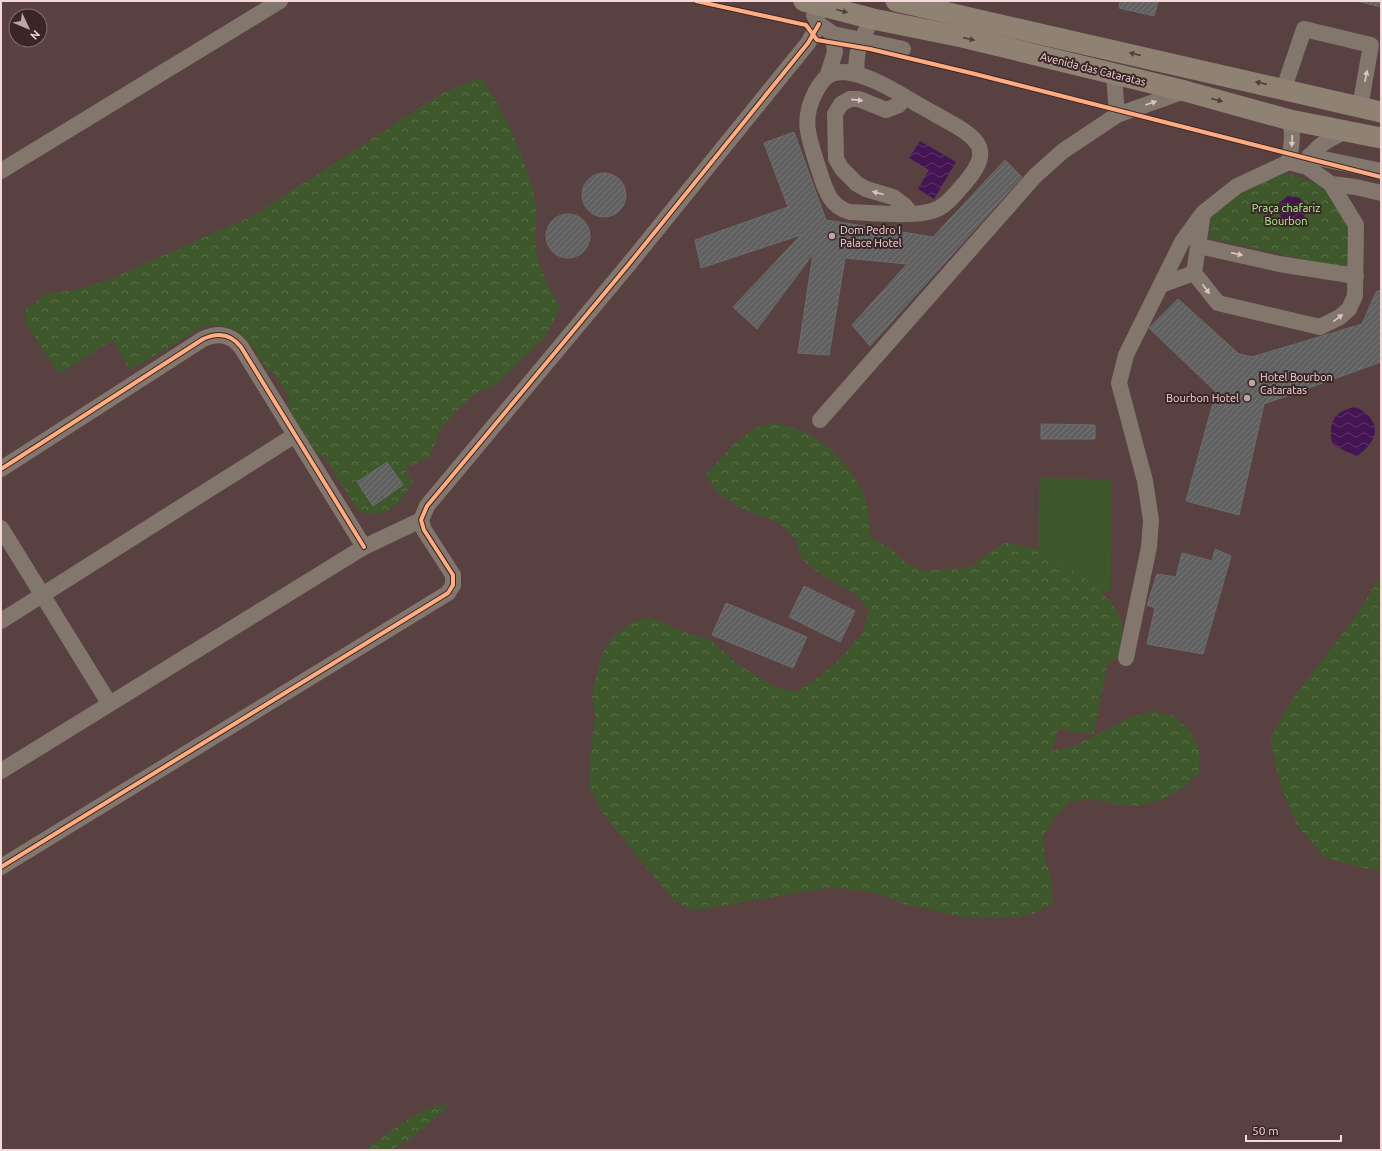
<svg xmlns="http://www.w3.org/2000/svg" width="1382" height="1151" viewBox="0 0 1382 1151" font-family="Ubuntu,sans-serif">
	<defs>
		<pattern id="forest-crowns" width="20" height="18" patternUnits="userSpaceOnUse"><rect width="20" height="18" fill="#3e582c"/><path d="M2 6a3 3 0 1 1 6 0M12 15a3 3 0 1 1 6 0" fill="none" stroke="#5a6f4a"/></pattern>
		<pattern id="water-waves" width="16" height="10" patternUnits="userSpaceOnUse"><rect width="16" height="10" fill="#451452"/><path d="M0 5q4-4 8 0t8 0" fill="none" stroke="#60366a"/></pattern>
		<pattern id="building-hatch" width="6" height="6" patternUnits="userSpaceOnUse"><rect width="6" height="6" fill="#616061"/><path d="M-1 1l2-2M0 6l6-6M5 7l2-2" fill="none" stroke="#787677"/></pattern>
	</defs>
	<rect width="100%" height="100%" fill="#594142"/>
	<path fill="#3e582c" d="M1039 478 1112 479 1111 592 1038 593Z"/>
	<g fill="url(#forest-crowns)">
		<path d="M481 77C506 115 525 155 535 200 538 214 535 231 536 246 538 269 550 288 560 308L545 337 497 384 474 394 441 428 430 457 404 469 414 482C407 490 401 501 393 507 383 514 366 518 357 509L324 456 317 454 287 406 290 399 273 372H268L251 344 241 334 229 327 212 325 203 327 130 370 113 340 59 374 26 324 25 310 46 294 80 289 113 278 256 214 446 91Z"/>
		<path d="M1284 172 1330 188 1352 226 1350 264 1346 269 1209 238 1212 215 1232 195Z"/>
		<path d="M776 422C791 427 808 432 821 442 838 455 856 475 864 495 868 503 869 527 871 538L890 548 906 563 925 571 971 567 987 554 1005 543C1013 544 1021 545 1029 547 1055 555 1106 590 1119 614 1125 628 1122 642 1119 656L1107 665 1094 734 1058 729 1052 751 1072 747 1131 717 1154 711 1174 716 1191 732 1200 751 1199 774 1183 788 1163 799 1137 806 1114 804 1093 799 1069 802 1054 818 1043 836 1045 858 1051 879 1053 903 1033 914 1010 918H966L900 903 878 893 832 887 693 911 674 901 603 814 590 789 589 767 595 717 592 696 601 656 613 637 631 623 650 617 689 634 709 639 740 666 777 688 798 692 830 668 845 654 863 632 869 611 857 595 819 573 802 559 795 539 779 523 738 507 719 494 705 475 734 444 755 428Z"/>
		<path d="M1381 575V869L1373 870 1325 858 1297 825 1281 787 1270 739 1293 698 1341 636 1364 604Z"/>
		<path d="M449 1104C442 1115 402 1148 389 1150 381 1151 372 1150 364 1150 390 1134 417 1106 449 1104Z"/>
	</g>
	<g fill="url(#water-waves)">
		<path d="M920 141 956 162 934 199 918 189 929 170 909 158Z"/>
		<path d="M1289 195 1300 198 1306 208 1304 217 1295 223 1284 221 1277 211 1279 203Z"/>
		<path d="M1356 407C1382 420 1380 440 1357 456L1345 451 1332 444C1328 421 1334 411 1356 407Z"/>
	</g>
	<g fill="url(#building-hatch)" stroke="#6c6c6c">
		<path d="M1120 1H1153L1158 2 1154 16 1119 8Z"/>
		<path d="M1357 1H1381V7Z"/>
		<path d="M794 132 826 220 933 237 1005 160 1022 177 870 346 852 325 907 264 845 258 829 355 798 353 813 254 757 329 733 307 801 235 701 268 695 240 788 207 764 143Z"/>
		<circle cx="604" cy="195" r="22"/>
		<circle cx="568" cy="236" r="22"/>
		<path d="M1381 290V362L1264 404 1239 515 1186 501 1216 392 1149 328 1178 299 1239 354 1252 357 1362 324 1376 292Z"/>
		<path d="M1041 424 1095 425V439H1041Z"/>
		<path d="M387 462 403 485 373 506 357 482Z"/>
		<path d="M1215 549 1231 556 1203 654 1147 644 1155 608 1147 605 1157 574 1176 577 1182 553 1212 561Z"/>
		<path d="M804 586 855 611 840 642 789 617Z"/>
		<path d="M726 603 807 637 793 668 712 635Z"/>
	</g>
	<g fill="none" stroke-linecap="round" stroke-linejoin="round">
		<g stroke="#82766d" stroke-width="16">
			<path d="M814 15 819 24 833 34 903 49"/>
			<path d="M845 72C870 75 895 91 917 104 928 110 940 117 951 123 983 141 991 153 964 184 955 194 946 207 932 211 912 217 873 213 850 212 827 206 824 184 817 164 808 135 801 119 816 91 824 77 829 72 845 72Z"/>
			<path d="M828 74 835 52 833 34"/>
			<path d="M857 74C854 54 862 35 873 19"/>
			<path d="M1114 75 1117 115"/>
			<path d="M1284 88 1304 29 1371 45 1360 107"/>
			<path d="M905 97 899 105 886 110 859 99H850L841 104 835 114 836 159 842 169 857 184 866 189 893 197 905 206 910 213"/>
			<path d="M1309 156 1381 171"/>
			<path d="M1289 162C1291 147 1294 134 1290 120"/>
			<path d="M1308 163C1311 147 1333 137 1347 131"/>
			<path d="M1 171 280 1"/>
			<path d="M1331 184 1356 187 1381 193"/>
			<path d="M1199 246 1279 264 1356 276"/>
			<path d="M1161 285 1194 273"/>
			<path d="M820 420 1035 176 1063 151 1117 115 1185 91"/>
			<path d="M1 469 203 339C218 332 231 334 241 347L364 547"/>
			<path d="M1 528 109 703"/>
			<path d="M1 621 295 435"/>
			<path d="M1126 658 1149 547 1151 520 1145 481 1119 383 1126 355 1182 242 1203 213 1237 186 1289 162 1307 167 1331 184 1356 225 1355 296 1349 309 1340 317 1320 327 1218 303 1194 273 1203 213"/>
			<path d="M1 771 364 547 421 520"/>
			<path d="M1 867 448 593 453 585V575L424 530 421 520 427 506 629 264 808 43 819 24"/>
		</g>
		<g stroke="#8f8273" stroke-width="21">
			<path d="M804 1 873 19 962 37 1185 91 1290 120 1381 138"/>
			<path d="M896 1 1381 112"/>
		</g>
		<g stroke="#3a2627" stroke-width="6">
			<g id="cycleway">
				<path d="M696 1 806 25 817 40 870 49 971 73 1381 177"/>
				<path d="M1 469 203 339C218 332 231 334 241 347L364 547"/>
				<path d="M1 867 448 593 453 585V575L424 530 421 520 427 506 629 264 808 43 819 24"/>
			</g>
		</g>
		<use href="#cycleway" stroke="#ffac80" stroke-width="4"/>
	</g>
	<defs><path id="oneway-solid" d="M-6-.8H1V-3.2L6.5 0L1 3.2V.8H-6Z"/></defs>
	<g fill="#4f3d3a">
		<use href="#oneway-solid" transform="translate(842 11) rotate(15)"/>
		<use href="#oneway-solid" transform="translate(969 39) rotate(14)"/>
		<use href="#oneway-solid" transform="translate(1135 54) rotate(-167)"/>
		<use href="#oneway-solid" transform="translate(1261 83) rotate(-167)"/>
		<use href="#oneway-solid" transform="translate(1217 100) rotate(15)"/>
	</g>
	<g fill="#dec5c4">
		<use href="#oneway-solid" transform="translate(1366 76) rotate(-79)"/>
		<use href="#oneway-solid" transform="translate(857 100) rotate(6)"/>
		<use href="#oneway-solid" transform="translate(1151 103) rotate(-19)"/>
		<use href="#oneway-solid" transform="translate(1292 141) rotate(93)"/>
		<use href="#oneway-solid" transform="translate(878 193) rotate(-165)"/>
		<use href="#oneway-solid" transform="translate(1237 254) rotate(13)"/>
		<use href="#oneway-solid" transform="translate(1206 289) rotate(53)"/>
		<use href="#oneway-solid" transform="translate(1338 318) rotate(-37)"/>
	</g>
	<g fill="#bea4a5" stroke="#3a2627" stroke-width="1.5">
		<circle cx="832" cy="236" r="4"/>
		<circle cx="1252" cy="383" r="4"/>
		<circle cx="1247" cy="398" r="4"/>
	</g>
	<g text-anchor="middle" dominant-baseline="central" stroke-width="4" stroke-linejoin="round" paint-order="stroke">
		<g font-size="11" fill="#f5d9da" stroke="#3a2627">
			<text transform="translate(1093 69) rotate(14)">Avenida das Cataratas</text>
		</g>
		<g font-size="11" fill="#aff58d" stroke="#3a2627">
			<text x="1286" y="208">Praça chafariz<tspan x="1286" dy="13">Bourbon</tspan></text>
		</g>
		<g font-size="11" fill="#f5d9da" stroke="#3a2627" text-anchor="start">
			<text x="840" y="230">Dom Pedro I<tspan x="840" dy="13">Palace Hotel</tspan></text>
			<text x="1260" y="377">Hotel Bourbon<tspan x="1260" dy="13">Cataratas</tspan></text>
			<text x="1239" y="398" text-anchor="end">Bourbon Hotel</text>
		</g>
	</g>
	<rect width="1382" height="1151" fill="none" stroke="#f5d9da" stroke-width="4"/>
	<g transform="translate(28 28) rotate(134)"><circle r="19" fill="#3a2627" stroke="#856e6f"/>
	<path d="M0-3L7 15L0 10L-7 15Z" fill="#bea4a5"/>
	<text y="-6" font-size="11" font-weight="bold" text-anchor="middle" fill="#f5d9da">N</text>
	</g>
	<path d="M1246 1135v6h95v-6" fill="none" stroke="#f5d9da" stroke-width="2"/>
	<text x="1252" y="1135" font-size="12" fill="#f5d9da" stroke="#3a2627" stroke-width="3" paint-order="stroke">50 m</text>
</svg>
